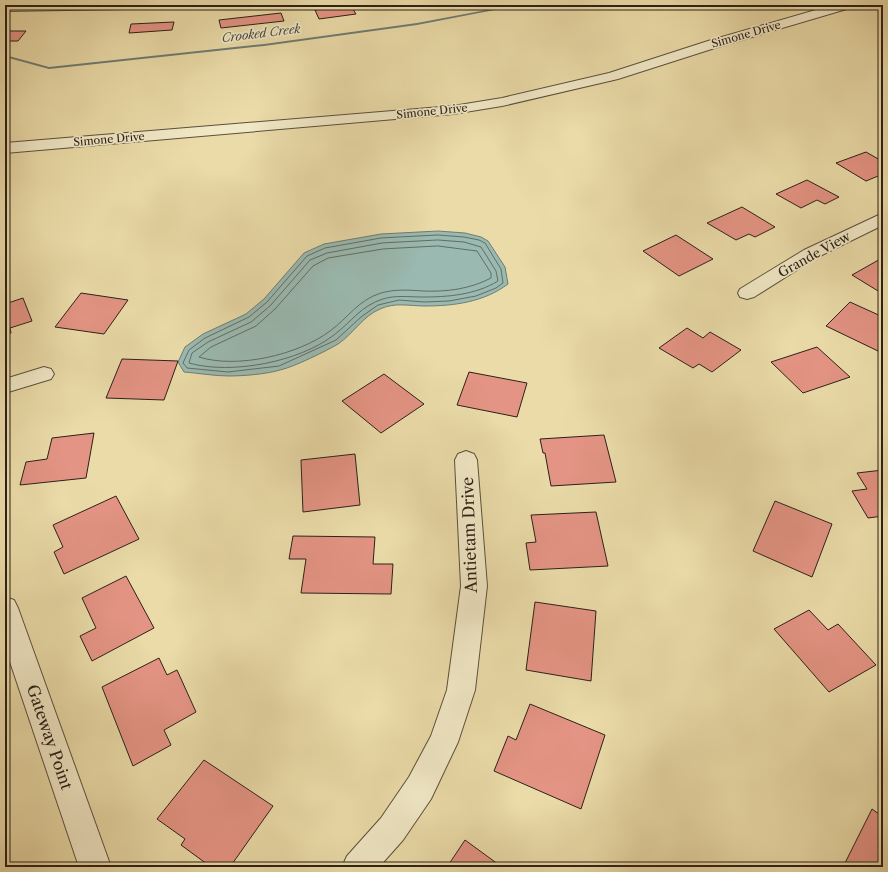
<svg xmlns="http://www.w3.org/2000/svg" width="888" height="872" viewBox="0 0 888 872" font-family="'Libre Caslon Text',serif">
	<rect width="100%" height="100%" fill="#eadba8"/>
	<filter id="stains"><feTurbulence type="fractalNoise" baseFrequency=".005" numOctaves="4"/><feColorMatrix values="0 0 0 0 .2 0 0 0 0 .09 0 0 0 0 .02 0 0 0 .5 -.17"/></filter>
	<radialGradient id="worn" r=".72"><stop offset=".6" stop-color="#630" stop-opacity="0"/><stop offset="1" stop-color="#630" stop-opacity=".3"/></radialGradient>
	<path fill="#9ab9b0" stroke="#6e7c73" d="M438 231 465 233 481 237 488 241 505 267 508 284C484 302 454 306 425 306 409 306 395 302 380 309 363 316 353 334 338 344 326 351 294 367 280 370 267 374 243 376 229 376 214 376 198 373 184 372L178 362 185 347 203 334 246 314 264 299 304 253 324 244 381 234Z"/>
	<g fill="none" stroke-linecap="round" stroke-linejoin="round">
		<g stroke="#626d64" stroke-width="1">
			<path d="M438 235 464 237 479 240 485 243 501 269 503 283 496 288 476 296 449 301 424 302 399 300 378 305 361 317 336 340 279 366 228 372 187 368 183 363 189 350 205 338 249 317 267 302 307 256 325 248 381 238Z"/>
			<path d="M438 240 464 242 481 247 496 271 498 281C475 295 448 297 422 297 409 297 395 295 383 299 362 305 351 322 334 335 299 362 231 375 189 363L192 353 208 342 251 322 270 306 310 260 327 253 382 243Z"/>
			<path d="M438 246 477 251 491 273V278C470 289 447 292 423 291 409 290 395 289 381 293 358 300 348 318 330 331 298 355 237 369 199 357L211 347 256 326 275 309 313 266 328 258 383 249Z"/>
		</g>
		<path fill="#6e7c73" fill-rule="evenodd" d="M512 5H521L417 25 264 46 49 69 5 57V55L49 67 264 44 417 23Z"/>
	</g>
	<g fill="#e49484" stroke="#2b2118">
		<path d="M351 6 356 14 319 19 315 10Z"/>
		<path d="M281 13 284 21 221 28 219 20Z"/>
		<path d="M174 22 172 30 129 33 131 24Z"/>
		<path d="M5 31H26L18 41H5Z"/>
		<path d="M866 152 880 160 883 159V174L866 181 836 163Z"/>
		<path d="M807 180 839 197 825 204 817 200 801 208 776 194Z"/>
		<path d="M742 207 775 227 755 237 749 234 736 240 707 223Z"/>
		<path d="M676 235 713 259 679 276 643 251Z"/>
		<path d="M882 258 883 259V294L852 275Z"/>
		<path d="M81 293 128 300 104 334 55 327Z"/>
		<path d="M23 298 32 321 10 328 11 333 5 335V304Z"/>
		<path d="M850 302 883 317V345L878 351 826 326Z"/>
		<path d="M687 328 703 338 710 332 741 350 712 372 699 364 693 368 659 348Z"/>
		<path d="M817 347 850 377 803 393 771 362Z"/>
		<path d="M122 359 178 361 164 400 106 398Z"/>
		<path d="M469 372 527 383 517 417 457 405Z"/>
		<path d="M384 374 424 404 381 433 342 401Z"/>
		<path d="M94 433 86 478 20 485 26 462 47 459 52 438Z"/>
		<path d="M604 435 616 482 551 486 545 453H543L540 439Z"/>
		<path d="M355 454 360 505 303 512 301 460Z"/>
		<path d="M883 470V516L868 518 852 491 867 489 857 473Z"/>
		<path d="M116 496 139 539 64 574 54 552 63 547 53 525Z"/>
		<path d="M775 501 832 524 812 577 753 551Z"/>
		<path d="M596 512 608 566 530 570 526 543 536 542 531 515Z"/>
		<path d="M293 536 375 537 373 564H393L391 594 301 593 306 559H289Z"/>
		<path d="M126 576 154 628 92 661 80 636 96 628 82 598Z"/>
		<path d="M535 602 596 611 591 681 526 670Z"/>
		<path d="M809 610 828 630 838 624 876 665 829 692 774 629Z"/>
		<path d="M159 658 167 675 177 670 196 712 164 730 171 745 133 766 102 687Z"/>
		<path d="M530 704 605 735 581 809 494 771 508 736 516 740Z"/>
		<path d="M204 760 273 806 230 867H211L181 845 185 839 157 819Z"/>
		<path d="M872 809 883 817V867H843Z"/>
		<path d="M465 840 502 867H447Z"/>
	</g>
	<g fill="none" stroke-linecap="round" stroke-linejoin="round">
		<g stroke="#5b503c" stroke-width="2">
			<g id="minor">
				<path d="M5 5H131L129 8 125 9 5 11Z"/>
				<path d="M833 5H852L850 8 718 47 618 79 502 106 453 114 5 153V143L453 106 502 98 609 73 708 41Z"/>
				<path d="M883 213V225L816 258 754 297 747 299 740 297 738 293 740 289 804 250Z"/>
				<path d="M44 367 51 369 54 374 51 379 5 393V379Z"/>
				<path d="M466 451 474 454 477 460 487 586 475 690 458 742 431 799 403 840 379 867H342L347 856 381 818 409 777 431 736 447 690 461 586 455 460 458 454Z"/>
				<path d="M5 597 14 600 18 608 111 867H79L5 647Z"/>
			</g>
		</g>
		<use href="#minor" fill="#f1e8c6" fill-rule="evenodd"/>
	</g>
	<g text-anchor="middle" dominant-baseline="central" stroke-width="3.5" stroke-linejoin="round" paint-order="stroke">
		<g font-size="11" fill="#2b2118" stroke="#f1e8c6">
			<text transform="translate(746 34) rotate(-16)">Simone Drive</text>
			<text transform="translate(432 111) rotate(-6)">Simone Drive</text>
			<text transform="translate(109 139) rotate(-5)">Simone Drive</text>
		</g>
		<g font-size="12" font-style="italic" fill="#4c4f46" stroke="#f1e8c6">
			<text transform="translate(261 33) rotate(-7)">Crooked Creek</text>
		</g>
		<g font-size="13" fill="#2b2118" stroke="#f1e8c6">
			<text transform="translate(814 254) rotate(-29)">Grande View</text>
		</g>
		<g font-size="16" fill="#2b2118" stroke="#f1e8c6">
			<text transform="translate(469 535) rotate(-92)">Antietam Drive</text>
			<text transform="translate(50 737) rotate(71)">Gateway Point</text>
		</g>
	</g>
	<rect width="888" height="872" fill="none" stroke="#eadba8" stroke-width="20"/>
	<rect x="6" y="6" width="876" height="860" fill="none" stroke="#2b2118" stroke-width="2"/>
	<rect x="10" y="10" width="868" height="852" fill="none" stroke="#2b2118"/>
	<rect width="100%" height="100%" filter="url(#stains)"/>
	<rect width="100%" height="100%" fill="url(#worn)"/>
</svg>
